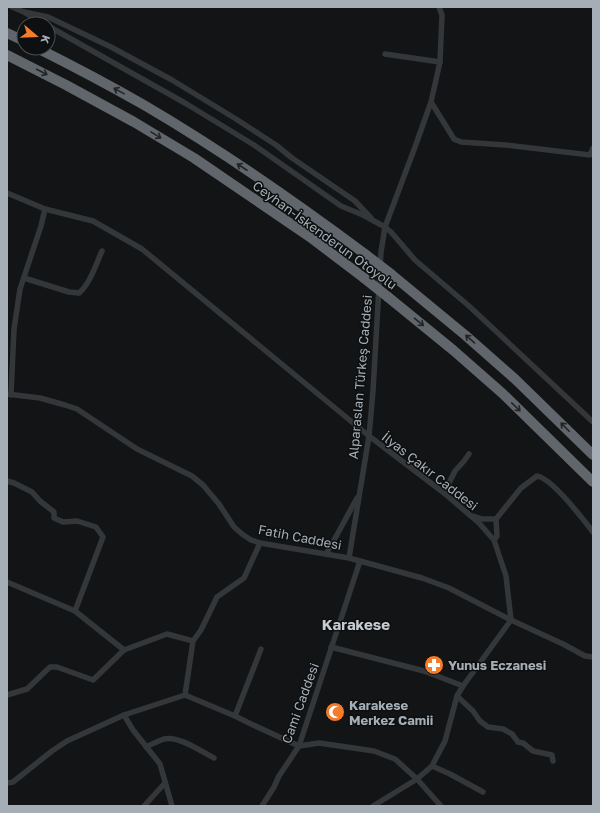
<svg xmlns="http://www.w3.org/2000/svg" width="600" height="813" viewBox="0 0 600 813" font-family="'Golos Text',sans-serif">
	<rect width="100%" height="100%" fill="#131415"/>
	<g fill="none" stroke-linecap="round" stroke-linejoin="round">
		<g stroke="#34373a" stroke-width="5.5">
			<path d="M12 7 24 12 45 24"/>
			<path d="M24 12 48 17 111 47 172 80 236 119 276 145 292 158 355 201 371 218"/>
			<path d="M48 26 185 103 254 145 341 206 363 215 385 227 391 232 415 260 469 306 593 422"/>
			<path d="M385 54 440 62"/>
			<path d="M431 102 454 139 461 142 505 145 590 155 593 148"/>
			<path d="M7 193 45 209 93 221 142 249 369 436 444 493 479 523 494 540 506 576 511 620 463 686 457 696 445 741 432 766 417 779 373 806"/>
			<path d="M24 278 69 292 79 293C90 284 96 264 102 251"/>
			<path d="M7 394 40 398 65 405 77 409 137 449 192 476 203 485 219 504 234 527 242 534 251 540 260 543 349 558 422 578 449 588 511 620 563 644 585 656 593 657"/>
			<path d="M11 395 14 329 20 289 41 226 45 209"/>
			<path d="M7 481 14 483 32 492 40 501 54 512V518L63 522 77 521 96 527 103 537 75 611"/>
			<path d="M444 493 455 471 464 461 469 454"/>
			<path d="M473 516 482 519H496"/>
			<path d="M494 540 497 536 496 519 521 488 537 476C552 478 583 519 593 532"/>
			<path d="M326 554 338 533 357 498"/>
			<path d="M349 558 369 436 373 391 381 252 385 227 415 147 431 102 440 62 442 15 439 7"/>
			<path d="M7 582 75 611 124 650"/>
			<path d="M331 647 424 671 463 686"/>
			<path d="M7 695 27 689 50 667H57L93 680 124 650 167 634 193 641"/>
			<path d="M185 695 193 641 201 630 217 597 244 578 260 543"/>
			<path d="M457 696 473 711 480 721 488 727 503 729 512 734 518 742 523 743 533 751 552 755 553 761"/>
			<path d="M124 715 133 730 160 764 172 806"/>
			<path d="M235 716 261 649"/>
			<path d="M146 747C152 744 158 741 164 739 178 735 202 752 214 758"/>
			<path d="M432 766 450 774 483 792"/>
			<path d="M7 783 13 782 52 751 67 741 124 715 185 695 235 716 251 724 299 746 319 743 374 751 395 759 417 779 441 806"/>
			<path d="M144 806 165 783"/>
			<path d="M262 806 274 787 279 776 299 746 360 561"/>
		</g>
		<g stroke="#60666b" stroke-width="10">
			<path d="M7 33 24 41"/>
			<path d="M37 48C73 66 109 85 144 105 221 150 294 201 365 254"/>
			<path d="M7 55 66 85 134 122 194 158 310 237 364 278"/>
			<path d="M391 274 465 335 515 379 593 455"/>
			<path d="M388 297 453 350 502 393 593 482"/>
		</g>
		<g stroke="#60666b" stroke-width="10">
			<path d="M365 254 391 274"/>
			<path d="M364 278 388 297"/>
		</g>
	</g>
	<defs><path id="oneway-shaft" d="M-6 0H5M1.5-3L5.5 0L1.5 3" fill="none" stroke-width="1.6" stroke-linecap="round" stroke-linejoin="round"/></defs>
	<g stroke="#222527">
		<use href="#oneway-shaft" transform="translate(42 72) rotate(27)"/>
		<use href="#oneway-shaft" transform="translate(119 91) rotate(-151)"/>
		<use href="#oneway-shaft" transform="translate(156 135) rotate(32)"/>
		<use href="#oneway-shaft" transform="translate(242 167) rotate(-147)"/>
		<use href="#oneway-shaft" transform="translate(419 322) rotate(39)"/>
		<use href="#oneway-shaft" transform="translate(470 339) rotate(-139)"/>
		<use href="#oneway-shaft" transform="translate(516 407) rotate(44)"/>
		<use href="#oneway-shaft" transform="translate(565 427) rotate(-135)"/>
	</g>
	<defs>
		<g id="pharmacy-disc" transform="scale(1)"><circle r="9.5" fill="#f47d2c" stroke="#0e0f10"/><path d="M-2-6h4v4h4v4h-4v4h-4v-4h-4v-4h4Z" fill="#fff"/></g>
		<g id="mosque-disc" transform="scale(1)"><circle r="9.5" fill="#f47d2c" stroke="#0e0f10"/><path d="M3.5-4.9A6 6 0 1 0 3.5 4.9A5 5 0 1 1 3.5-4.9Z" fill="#fff"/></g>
	</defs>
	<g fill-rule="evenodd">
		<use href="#pharmacy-disc" x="434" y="665"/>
		<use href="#mosque-disc" x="335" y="712"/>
	</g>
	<g text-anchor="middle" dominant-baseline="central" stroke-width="3" stroke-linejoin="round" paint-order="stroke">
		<g font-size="13" fill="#a5aeb6" stroke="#0e0f10">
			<text transform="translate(325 235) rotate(36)">Ceyhan-İskenderun Otoyolu</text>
			<text transform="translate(360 377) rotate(-85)">Alparaslan Türkeş Caddesi</text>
			<text transform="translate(430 471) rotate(38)">İlyas Çakır Caddesi</text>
			<text transform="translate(300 537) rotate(11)">Fatih Caddesi</text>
			<text transform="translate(300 703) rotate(-70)">Cami Caddesi</text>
		</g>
		<g font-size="13" font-weight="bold" fill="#a5aeb6" stroke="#0e0f10" text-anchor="start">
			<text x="448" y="665">Yunus Eczanesi</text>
			<text x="349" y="705">Karakese<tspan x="349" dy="15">Merkez Camii</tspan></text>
		</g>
		<g font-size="15" font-weight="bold" fill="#c6ccd2" stroke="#0e0f10">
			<text x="356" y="624">Karakese</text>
		</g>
	</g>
	<rect width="600" height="813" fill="none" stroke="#a5aeb6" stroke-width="16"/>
	<g transform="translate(36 36) rotate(109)"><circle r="19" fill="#0e0f10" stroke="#4a4f52"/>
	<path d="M0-3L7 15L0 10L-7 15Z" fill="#f47d2c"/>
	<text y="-6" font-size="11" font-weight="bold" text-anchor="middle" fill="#a5aeb6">K</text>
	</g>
</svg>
